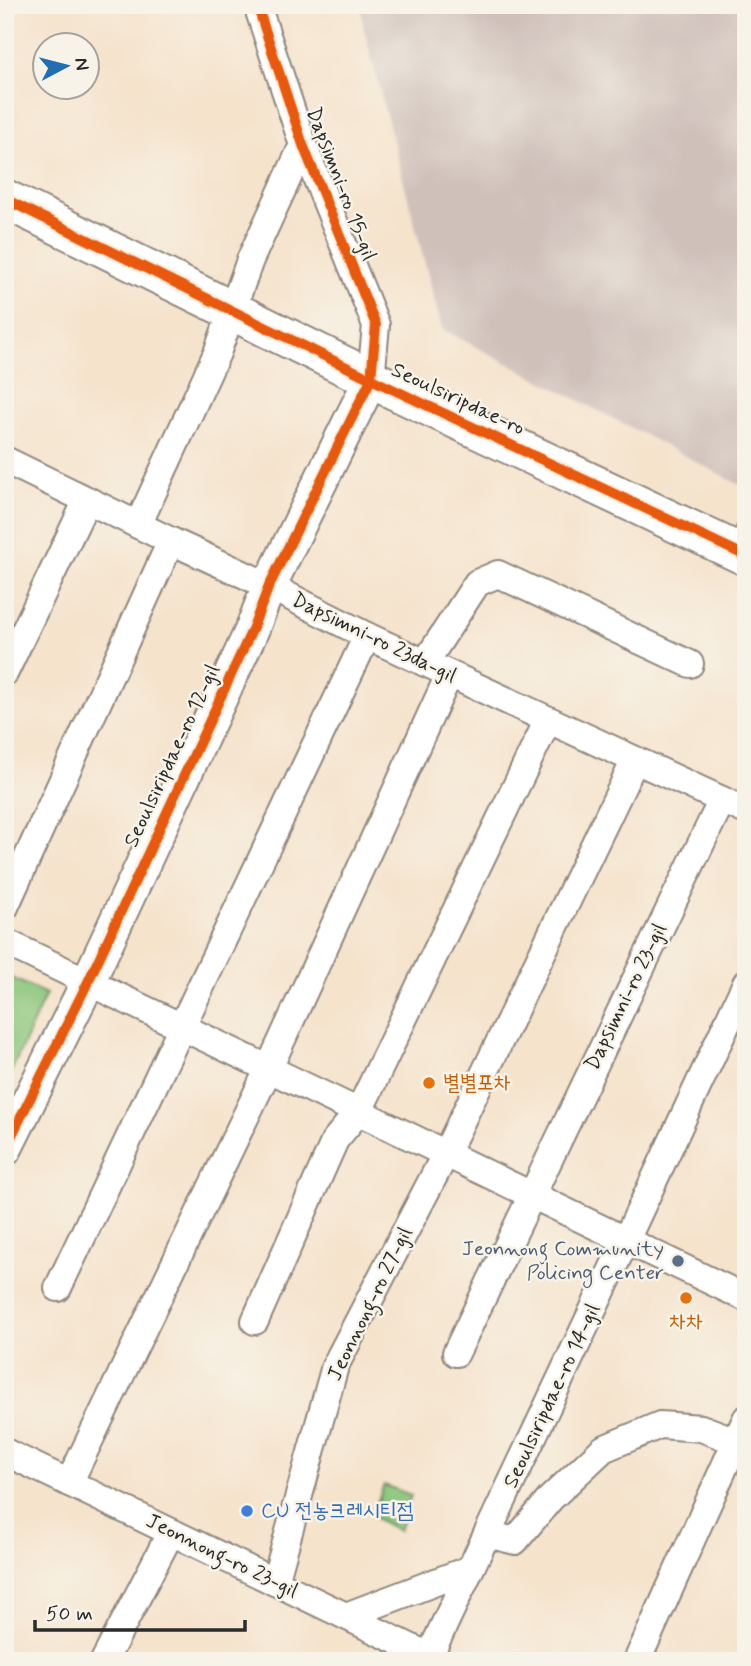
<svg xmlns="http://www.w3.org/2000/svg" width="751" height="1666" viewBox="0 0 751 1666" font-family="Mynerve,'Poor Story',sans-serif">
	<rect width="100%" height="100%" fill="#f7f3e8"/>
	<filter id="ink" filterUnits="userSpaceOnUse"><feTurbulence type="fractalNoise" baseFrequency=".0143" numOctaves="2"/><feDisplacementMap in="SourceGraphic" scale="14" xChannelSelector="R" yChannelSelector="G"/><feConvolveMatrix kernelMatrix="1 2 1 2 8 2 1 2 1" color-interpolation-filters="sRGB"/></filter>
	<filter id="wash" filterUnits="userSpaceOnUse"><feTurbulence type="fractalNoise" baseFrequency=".00686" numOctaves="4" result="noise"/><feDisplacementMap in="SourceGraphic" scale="28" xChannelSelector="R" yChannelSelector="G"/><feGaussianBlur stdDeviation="1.57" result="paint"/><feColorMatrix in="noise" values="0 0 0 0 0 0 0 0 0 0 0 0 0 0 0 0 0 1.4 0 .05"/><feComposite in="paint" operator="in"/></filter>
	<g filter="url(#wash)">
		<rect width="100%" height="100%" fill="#f5e3cc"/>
		<path fill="#cfc0ba" d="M361 5H746V488L442 329 363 25Z"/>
		<g fill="#8cc67b" stroke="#5c7853" stroke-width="2">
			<path d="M5 975 46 994 5 1085Z"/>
			<path d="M384 1485 411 1495 399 1531 372 1516Z"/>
		</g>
	</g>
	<g filter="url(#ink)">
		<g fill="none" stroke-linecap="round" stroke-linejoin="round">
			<g stroke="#90877c" stroke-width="18">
				<path id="service" d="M734 549 746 525"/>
			</g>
			<g stroke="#90877c" stroke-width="30">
				<g id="minor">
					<path d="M257 5 303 145 376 325 371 379"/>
					<path d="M5 460 171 541 269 586 367 636 746 811"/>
					<path d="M138 525 217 353 250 260 303 145"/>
					<path d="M425 663 477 583 498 574 690 664"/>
					<path d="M5 672 87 500"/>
					<path d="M5 907 171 541"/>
					<path d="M5 942 746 1298"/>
					<path d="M58 1288 367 636"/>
					<path d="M255 1321 335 1140 359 1111 548 720"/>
					<path d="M456 1353 722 800"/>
					<path d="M5 1452 439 1661"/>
					<path d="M69 1483 269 1068 449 675"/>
					<path d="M487 1534 515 1541 551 1498 603 1449 660 1425 701 1428 736 1441"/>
					<path d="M275 1582 335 1366 446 1153 635 760"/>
					<path d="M346 1616 470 1569"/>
					<path d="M104 1661 171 1532"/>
					<path d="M427 1661 626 1240 746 983"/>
					<path d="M637 1661 746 1419"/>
				</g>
			</g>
			<g stroke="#90877c" stroke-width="37">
				<path id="tertiary" d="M5 1149 88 982 251 632 269 586 371 379"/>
			</g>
			<g stroke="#90877c" stroke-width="42">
				<path id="secondary" d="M5 199 371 379 746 556"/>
			</g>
			<use href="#service" stroke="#fff" stroke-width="14"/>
			<use href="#minor" stroke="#fff" stroke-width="26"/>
			<use href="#tertiary" stroke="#fff" stroke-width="33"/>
			<use href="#secondary" stroke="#fff" stroke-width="38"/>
			<g stroke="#f7f3e8" stroke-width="15">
				<g id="cycleway">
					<path d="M5 199 371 379 746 556"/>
					<path d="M5 1149 88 982 251 632 269 586 371 379 376 325 303 145 257 5"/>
				</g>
			</g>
			<use href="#cycleway" stroke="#e8590c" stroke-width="10"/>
		</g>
	</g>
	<g fill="#e8710a" stroke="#f7f3e8" stroke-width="2.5">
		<circle cx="429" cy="1083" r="7"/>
		<circle cx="686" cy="1298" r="7"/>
	</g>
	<circle fill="#5c6f8a" stroke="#f7f3e8" stroke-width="2.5" cx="678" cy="1261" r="7"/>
	<circle fill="#3f7fe0" stroke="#f7f3e8" stroke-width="2.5" cx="247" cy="1511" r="7"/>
	<g text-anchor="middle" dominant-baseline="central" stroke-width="5" stroke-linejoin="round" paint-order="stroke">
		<g font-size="21" fill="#2b2b2b" stroke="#f7f3e8">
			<text transform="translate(341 184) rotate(69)">Dapsimni-ro 15-gil</text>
			<text transform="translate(458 399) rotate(25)">Seoulsiripdae-ro</text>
			<text transform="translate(374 638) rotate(26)">Dapsimni-ro 23da-gil</text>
			<text transform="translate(172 756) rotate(-65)">Seoulsiripdae-ro 12-gil</text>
			<text transform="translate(626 997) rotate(-64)">Dapsimni-ro 23-gil</text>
			<text transform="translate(370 1304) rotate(-64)">Jeonnong-ro 27-gil</text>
			<text transform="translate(552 1396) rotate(-65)">Seoulsiripdae-ro 14-gil</text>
			<text transform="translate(222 1556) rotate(26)">Jeonnong-ro 23-gil</text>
		</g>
		<g font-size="21" fill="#c56008" stroke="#f7f3e8" text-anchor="start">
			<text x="443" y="1083">별별포차</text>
			<text x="686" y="1322" text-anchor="middle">차차</text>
		</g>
		<g font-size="21" fill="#4e5e75" stroke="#f7f3e8" text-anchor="end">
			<text x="664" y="1249">Jeonnong Community<tspan x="664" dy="24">Policing Center</tspan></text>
		</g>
		<g font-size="21" fill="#366cbe" stroke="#f7f3e8" text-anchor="start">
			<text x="261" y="1511">CU 전농크레시티점</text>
		</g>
	</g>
	<rect width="751" height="1666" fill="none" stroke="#f7f3e8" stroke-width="28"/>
	<g transform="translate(66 66) rotate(83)"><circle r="33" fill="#f7f3e8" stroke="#a5a39c" stroke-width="2"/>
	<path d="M0-5L12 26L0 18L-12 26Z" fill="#1f6fb2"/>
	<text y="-10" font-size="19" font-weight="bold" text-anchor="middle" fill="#2b2b2b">N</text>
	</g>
	<path d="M35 1620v10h210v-10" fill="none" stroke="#2b2b2b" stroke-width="3.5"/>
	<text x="46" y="1620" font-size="21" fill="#2b2b2b" stroke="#f7f3e8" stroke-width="5" paint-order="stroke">50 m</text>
</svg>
